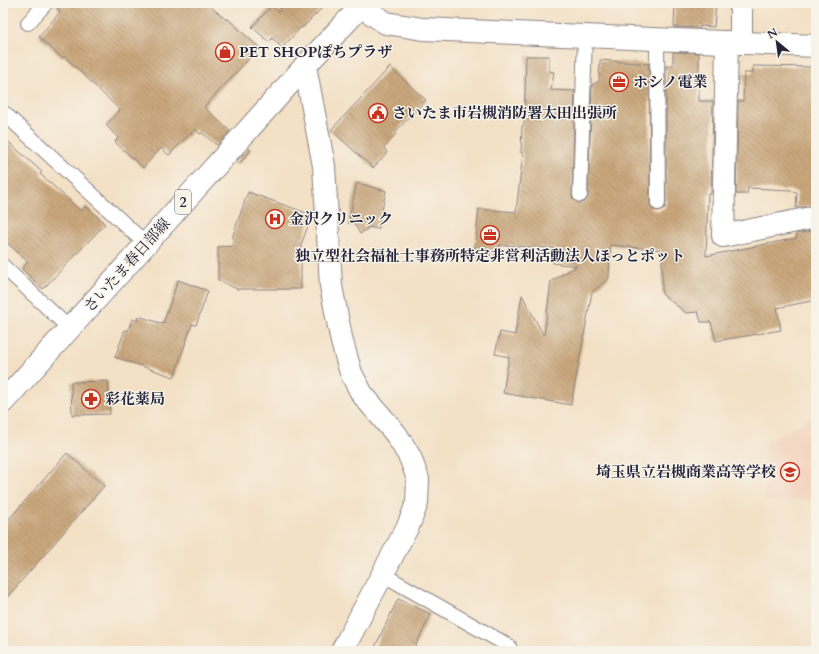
<svg xmlns="http://www.w3.org/2000/svg" width="819" height="654" viewBox="0 0 819 654" font-family="Cardo,'Noto Serif JP',serif">
	<defs>
		<pattern id="building-back-hatch" width="6" height="6" patternUnits="userSpaceOnUse"><rect width="6" height="6" fill="#caa87e"/><path d="M-1 5l2 2M0 0l6 6M5-1l2 2" fill="none" stroke="#a48868"/></pattern>
	</defs>
	<rect width="100%" height="100%" fill="#f7f3e8"/>
	<filter id="ink" filterUnits="userSpaceOnUse"><feTurbulence type="fractalNoise" baseFrequency=".025" numOctaves="2"/><feDisplacementMap in="SourceGraphic" scale="8" xChannelSelector="R" yChannelSelector="G"/><feConvolveMatrix kernelMatrix="1 2 1 2 8 2 1 2 1" color-interpolation-filters="sRGB"/></filter>
	<filter id="wash" filterUnits="userSpaceOnUse"><feTurbulence type="fractalNoise" baseFrequency=".012" numOctaves="4" result="noise"/><feDisplacementMap in="SourceGraphic" scale="16" xChannelSelector="R" yChannelSelector="G"/><feGaussianBlur stdDeviation="0.9" result="paint"/><feColorMatrix in="noise" values="0 0 0 0 0 0 0 0 0 0 0 0 0 0 0 0 0 1.4 0 .05"/><feComposite in="paint" operator="in"/></filter>
	<g filter="url(#wash)">
		<rect width="100%" height="100%" fill="#f3e0c5"/>
		<path fill="#f3d4bf" d="M816 415V500L765 501V443Z"/>
		<g id="blocks">
			<g fill="url(#building-back-hatch)">
				<path d="M55 3H207L226 20 227 18 259 48 204 107 230 131 217 145 202 133 200 134 195 129 169 155 161 148 143 168 115 142 118 138 106 125 120 110 64 56 62 58 39 37 60 12Z"/>
				<path d="M275 3H327L302 28 301 27 282 48 272 38 269 42 252 27 272 5 279 12 282 9Z"/>
				<path d="M675 3H716L714 27 700 26V28L674 27Z"/>
				<path d="M673 52 699 53V101H713L711 194H708L706 256 797 238 796 234 816 230V300L777 308 781 330 716 341 711 322H701L698 312 686 313 662 294V250L610 245 609 278 592 292 571 405 503 393 509 357 495 354 500 332 515 335 522 295 544 336 551 281 577 266 553 263 554 248 500 245 499 258 474 255 479 209 516 212 523 153H521L522 126 524 125 526 56H549V71L554 72 551 90 575 91 572 195 573 199 579 203 584 202 587 199 588 195 592 85 599 81 600 60 649 64 650 203 651 207 653 210 658 211 665 208 666 203V66H673Z"/>
				<path d="M753 66 816 67V205L796 208 797 192 791 191V190L748 188 747 194H736L738 101H743L744 73H753Z"/>
				<path d="M390 67 426 100 395 132 396 134 384 148 387 153 373 168 331 130Z"/>
				<path d="M3 137 42 172 40 174 81 211 86 206 105 224 43 289 22 269 28 262 3 239Z"/>
				<path d="M248 148 251 150 239 164 236 162Z"/>
				<path d="M357 183 386 191 378 229 369 227 360 234 354 223H348Z"/>
				<path d="M248 192 312 215 301 245V289H237L218 280V247L233 246V235Z"/>
				<path d="M178 280 208 291 196 325 192 324 174 377 115 357 125 330 128 331 132 319 137 321 138 316 163 324Z"/>
				<path d="M108 381 110 414 72 415 71 382Z"/>
				<path d="M67 453 104 486 3 602V526Z"/>
				<path d="M398 599 431 614 413 651H373Z"/>
			</g>
		</g>
	</g>
	<g filter="url(#ink)">
		<use href="#blocks" fill-opacity="0" stroke="#8a8180" stroke-width="1"/>
		<g fill="none" stroke-linecap="round" stroke-linejoin="round">
			<g stroke="#8a8180" stroke-width="16">
				<g id="lane">
					<path d="M28 23 46 3"/>
					<path d="M657 39 658 203"/>
					<path d="M3 114 4 113 146 244"/>
					<path d="M580 195 585 36"/>
					<path d="M3 266 70 329"/>
					<path d="M382 574 509 646 507 651"/>
				</g>
			</g>
			<g stroke="#8a8180" stroke-width="24">
				<g id="street">
					<path d="M727 42 723 236 816 217"/>
					<path d="M741 43V3"/>
					<path d="M305 66 324 166 331 286 342 342 351 373 362 394 396 434 410 457 418 479 417 503 409 524 342 651"/>
				</g>
			</g>
			<g stroke="#8a8180" stroke-width="24">
				<path id="secondary" d="M356 3 386 23 423 29 816 46"/>
			</g>
			<g stroke="#8a8180" stroke-width="24">
				<path id="primary" d="M3 402 146 244 305 66 364 3"/>
			</g>
			<use href="#lane" stroke="#fff" stroke-width="14"/>
			<use href="#street" stroke="#fff" stroke-width="22"/>
			<use href="#secondary" stroke="#fff" stroke-width="22"/>
			<use href="#primary" stroke="#fff" stroke-width="22"/>
		</g>
	</g>
	<defs>
		<g id="shop-ring" transform="scale(1)"><circle r="9.5" fill="#f7f3e8" stroke="#c8321e" stroke-width="1.5"/><path d="M-5-2.5h2.3a2.7 3.5 0 0 1 5.4 0H5L5.5 6h-11ZM-1.5-2.5h3a1.5 2.3 0 0 0-3 0Z" fill="#c8321e"/></g>
		<g id="office-ring" transform="scale(1)"><circle r="9.5" fill="#f7f3e8" stroke="#c8321e" stroke-width="1.5"/><path d="M-6-3h4V-5.5h4V-3h4V5H-6ZM-1-4.5V-3h2v-1.5ZM-6 0V1H6V0Z" fill="#c8321e"/></g>
		<g id="civic-ring" transform="scale(1)"><circle r="9.5" fill="#f7f3e8" stroke="#c8321e" stroke-width="1.5"/><path d="M-.6-6.5H3V-4.5H.6V-3L4-1V1h2V6H-6V1h2V-1L-.6-3ZM-1.2 2.5V6h2.4V2.5Z" fill="#c8321e"/></g>
		<g id="hospital-ring" transform="scale(1)"><circle r="9.5" fill="#f7f3e8" stroke="#c8321e" stroke-width="1.5"/><path d="M-5-5h3v3.5h4V-5h3V5h-3V1.5h-4V5h-3Z" fill="#c8321e"/></g>
		<g id="pharmacy-ring" transform="scale(1)"><circle r="9.5" fill="#f7f3e8" stroke="#c8321e" stroke-width="1.5"/><path d="M-2-6h4v4h4v4h-4v4h-4v-4h-4v-4h4Z" fill="#c8321e"/></g>
		<g id="school-ring" transform="scale(1)"><circle r="9.5" fill="#f7f3e8" stroke="#c8321e" stroke-width="1.5"/><path d="M0-5L7-2L0 1L-7-2ZM-4 1L0 2.5L4 1V4Q0 6-4 4Z" fill="#c8321e"/></g>
	</defs>
	<g fill-rule="evenodd">
		<use href="#shop-ring" x="225" y="52"/>
		<use href="#office-ring" x="619" y="82"/>
		<use href="#civic-ring" x="378" y="113"/>
		<use href="#hospital-ring" x="275" y="219"/>
		<use href="#office-ring" x="490" y="235"/>
		<use href="#pharmacy-ring" x="91" y="399"/>
		<use href="#school-ring" x="790" y="472"/>
	</g>
	<g text-anchor="middle" dominant-baseline="central" stroke-width="3" stroke-linejoin="round" paint-order="stroke">
		<rect fill="#f7f3e8" stroke="#62616f" stroke-width="1" x="175" y="190" width="16" height="24" rx="3"/>
		<g font-size="14" font-weight="bold" fill="#22223b">
			<text x="183" y="202">2</text>
		</g>
		<g font-size="15" font-weight="bold" fill="#22223b" stroke="#f7f3e8" text-anchor="start">
			<text x="239" y="52">PET SHOPぽちプラザ</text>
			<text x="633" y="82">ホシノ電業</text>
			<text x="392" y="113">さいたま市岩槻消防署太田出張所</text>
			<text x="289" y="219">金沢クリニック</text>
			<text x="490" y="256" text-anchor="middle">独立型社会福祉士事務所特定非営利活動法人ほっとポット</text>
			<text x="105" y="399">彩花薬局</text>
			<text x="776" y="472" text-anchor="end">埼玉県立岩槻商業高等学校</text>
		</g>
		<g font-size="15" fill="#22223b" stroke="#f7f3e8">
			<text transform="translate(127 265) rotate(-48)">さいたま春日部線</text>
		</g>
	</g>
	<rect width="819" height="654" fill="none" stroke="#f7f3e8" stroke-width="16"/>
	<g transform="translate(777 42) rotate(331)" stroke="#f7f3e8" stroke-width="3" paint-order="stroke">
	<path d="M0-3L7 15L0 10L-7 15Z" fill="#22223b"/>
	<text y="-6" font-size="11" font-weight="bold" text-anchor="middle" fill="#22223b">N</text>
	</g>
</svg>
